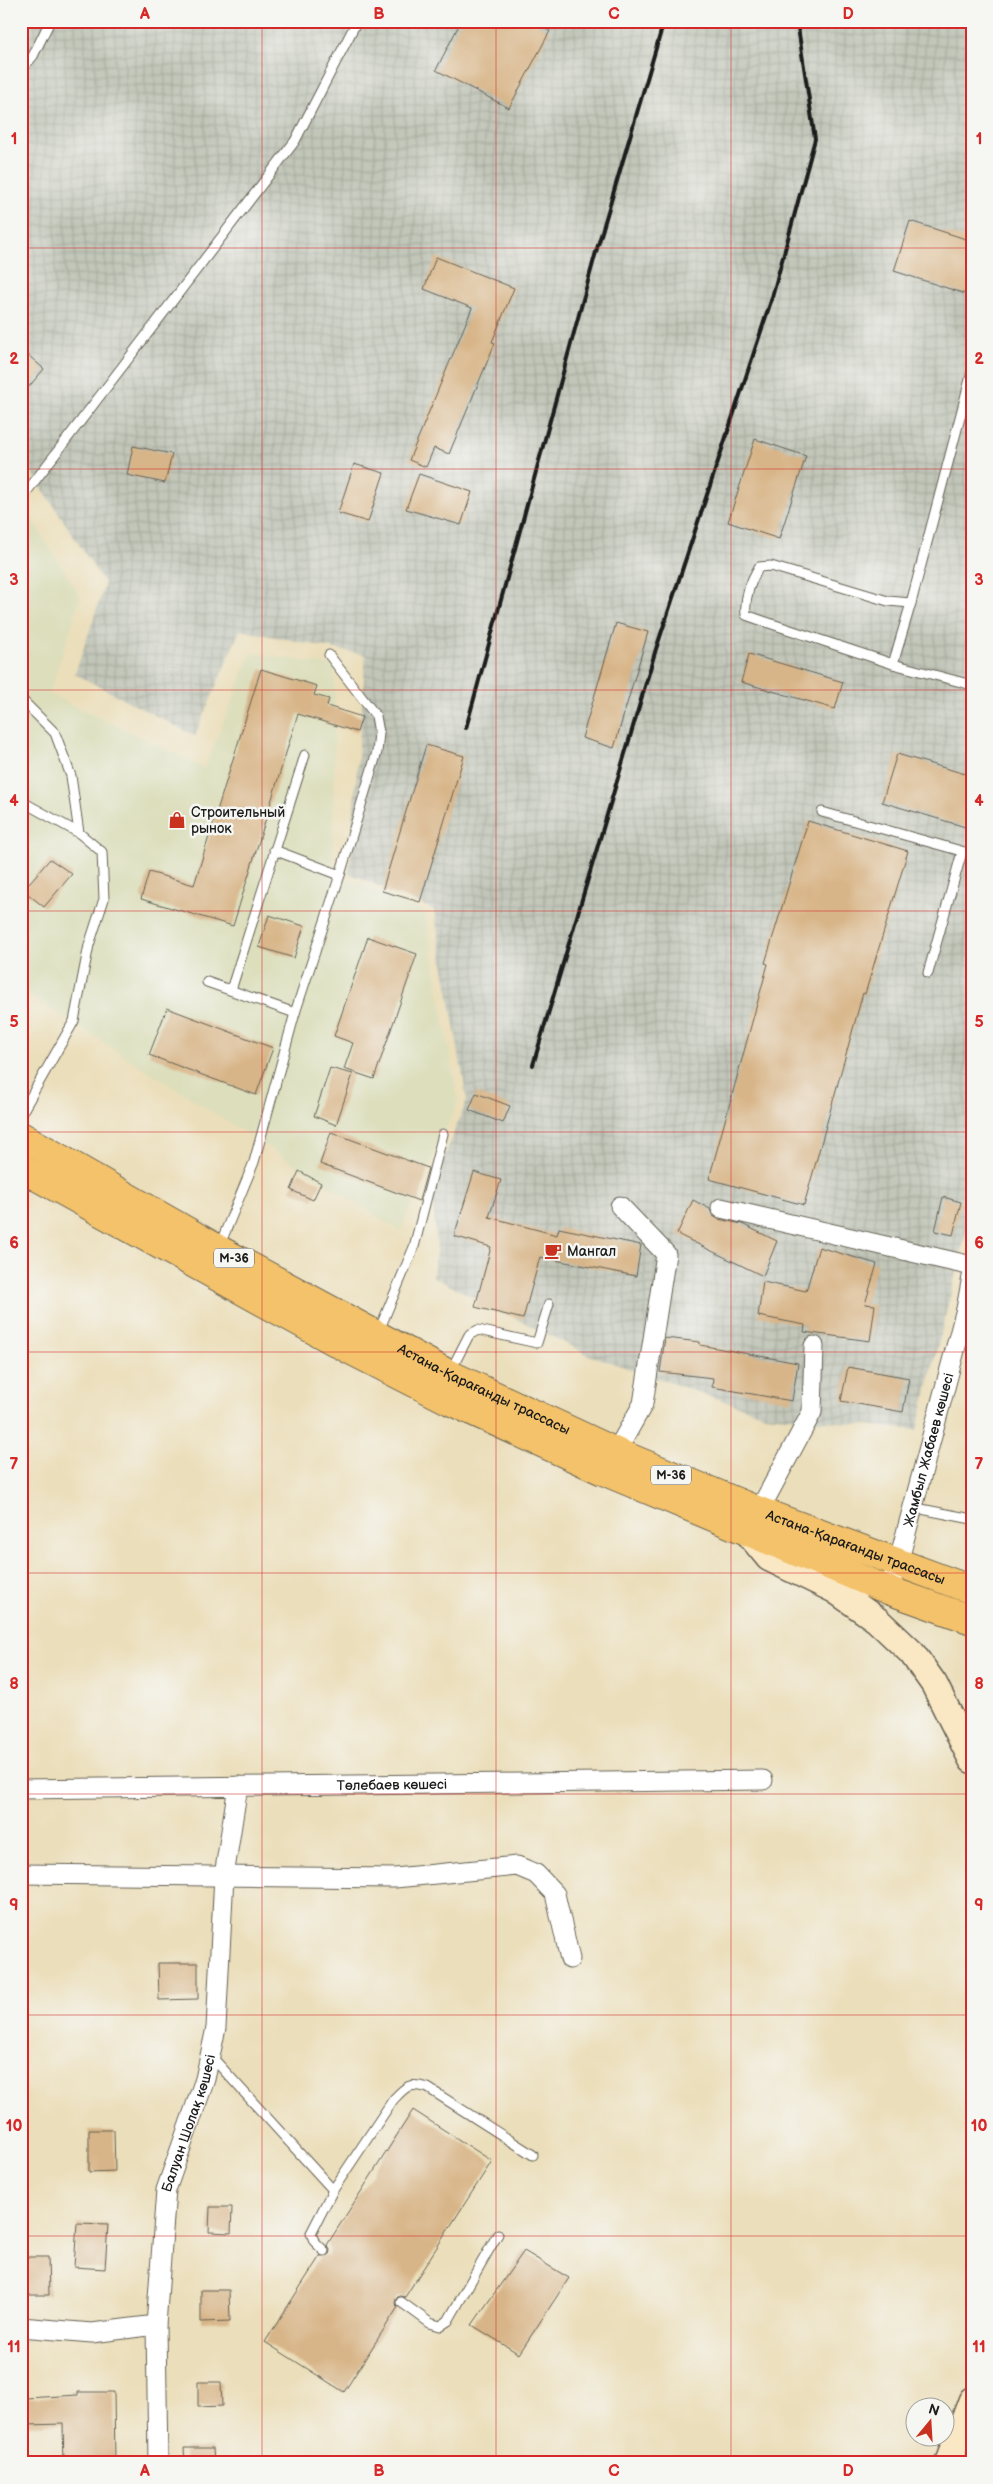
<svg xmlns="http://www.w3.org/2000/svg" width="993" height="2484" viewBox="0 0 993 2484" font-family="'Balsamiq Sans',sans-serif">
	<defs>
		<pattern id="industrial-grid" width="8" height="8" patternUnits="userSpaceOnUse" patternTransform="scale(1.25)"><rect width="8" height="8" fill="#c2c6b9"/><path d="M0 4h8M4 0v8" fill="none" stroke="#a6aa9e"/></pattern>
	</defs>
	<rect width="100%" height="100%" fill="#f6f6f2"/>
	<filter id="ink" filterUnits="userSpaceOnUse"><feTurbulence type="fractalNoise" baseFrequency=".02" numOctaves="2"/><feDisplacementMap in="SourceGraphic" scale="10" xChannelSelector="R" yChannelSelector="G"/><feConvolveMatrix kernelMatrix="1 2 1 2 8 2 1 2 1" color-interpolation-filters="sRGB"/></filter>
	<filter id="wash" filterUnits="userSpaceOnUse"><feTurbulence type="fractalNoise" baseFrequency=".0096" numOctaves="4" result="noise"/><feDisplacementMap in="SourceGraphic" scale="20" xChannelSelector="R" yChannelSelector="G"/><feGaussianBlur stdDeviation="1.12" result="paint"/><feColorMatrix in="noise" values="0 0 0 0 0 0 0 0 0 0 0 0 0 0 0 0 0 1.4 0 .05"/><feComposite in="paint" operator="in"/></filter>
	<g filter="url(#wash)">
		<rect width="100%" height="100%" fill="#ebdeba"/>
		<path fill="#dcdebc" d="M21 502 81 597 49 694 205 768 251 653 335 666 333 872 425 912 458 1102 400 1231 21 990Z"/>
		<path fill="url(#industrial-grid)" d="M21 21H972V1208L917 1430 765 1415 589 1355 433 1277 437 1246 432 1188 467 1100 434 910 349 873 366 655 240 630 195 736 75 674 105 584 21 456Z"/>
		<g id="blocks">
			<g fill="#d8b588">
				<path d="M461 21H531L550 31 509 108 436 70Z"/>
				<path d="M910 221 972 241V296L894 271Z"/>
				<path d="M436 257 514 288 492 342 495 343 449 454 434 448 426 467 409 460 472 308 424 289Z"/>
				<path d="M28 355 44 369 21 396V363Z"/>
				<path d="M755 439 806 456 779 539 728 522Z"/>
				<path d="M133 446 172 454 165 483 127 475Z"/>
				<path d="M354 464 384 473 368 522 338 513Z"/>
				<path d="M419 474 472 492 461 525 406 509Z"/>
				<path d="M616 623 648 632 614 748 582 738Z"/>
				<path d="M749 654 843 682 835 709 741 682Z"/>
				<path d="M261 669 317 686 314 695 329 699 327 706 362 717 357 732 298 714 233 926 141 899 149 872 194 885Z"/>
				<path d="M426 745 464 756 420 902 382 891Z"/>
				<path d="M897 754 972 776V829L882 802Z"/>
				<path d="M808 821 908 851 865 994 863 993 804 1205 709 1179 768 964 765 963Z"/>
				<path d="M50 859 72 874 44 907 23 890Z"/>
				<path d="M269 915 304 926 294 958 259 947Z"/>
				<path d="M368 937 417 954 374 1079 344 1069 353 1043 334 1036Z"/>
				<path d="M167 1008 273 1048 256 1095 149 1055Z"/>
				<path d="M330 1068 353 1074 336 1125 314 1116Z"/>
				<path d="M476 1093 510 1106 503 1123 469 1110Z"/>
				<path d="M331 1132 428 1168 419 1201 320 1164Z"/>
				<path d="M299 1171 321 1183 313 1200 291 1190Z"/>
				<path d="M474 1172 501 1180 489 1217 557 1235 559 1228 641 1245 636 1276 540 1257 523 1319 475 1307 491 1247 454 1236Z"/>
				<path d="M943 1197 961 1202 953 1235 935 1231Z"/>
				<path d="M693 1200 710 1209 713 1216 718 1219 742 1224 777 1241 763 1276 677 1234Z"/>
				<path d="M819 1247 877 1264 865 1304 875 1305 870 1341 804 1332 805 1325 758 1316 763 1282 806 1291Z"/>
				<path d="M665 1338 700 1342V1345L798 1363 792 1401 712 1387 713 1378 660 1372Z"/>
				<path d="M848 1367 909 1378 903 1412 841 1401Z"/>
				<path d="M158 1963H198V1999L159 2000Z"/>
				<path d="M413 2110 492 2161 405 2297 399 2296 396 2299 395 2304 398 2307 344 2392 265 2342 320 2256 329 2255 330 2250 327 2245Z"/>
				<path d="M89 2130H114L115 2171 89 2172Z"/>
				<path d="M210 2207H232L231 2233 209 2232Z"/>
				<path d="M77 2223 108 2224 105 2269 74 2267Z"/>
				<path d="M524 2251 569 2278 519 2354 472 2325Z"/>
				<path d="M21 2257H48L49 2295H21Z"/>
				<path d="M201 2290H229L230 2321 201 2322Z"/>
				<path d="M198 2382H221L222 2406 198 2407Z"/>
				<path d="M78 2392H114L115 2463H64L63 2424 27 2425 26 2398 78 2395Z"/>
				<path d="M184 2448H213L214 2463H185Z"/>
			</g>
		</g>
	</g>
	<g filter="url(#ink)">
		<use href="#blocks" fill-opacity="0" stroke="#646053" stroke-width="1"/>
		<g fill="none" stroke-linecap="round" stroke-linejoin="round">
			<g stroke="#646053" stroke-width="11">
				<g id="lane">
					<path d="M21 70 33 56 50 21"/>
					<path d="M972 372 911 603 888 601 771 566 759 567C750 582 744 597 746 615L763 621 893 664 972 685"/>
					<path d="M21 499 295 141 357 21"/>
					<path d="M893 664 911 603"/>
					<path d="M21 699 55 733 71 776 79 833 102 852 104 899 89 945 74 1021 21 1114"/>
					<path d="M21 801 79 833"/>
					<path d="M822 812 972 854"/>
					<path d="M274 850 340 875"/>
					<path d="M928 973 962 852"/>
					<path d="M207 982 295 1013"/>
					<path d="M231 990 305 755"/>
					<path d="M219 1247 254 1162 295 1013 340 875 377 752 379 733 376 716 329 655"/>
					<path d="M378 1333 414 1247 443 1134"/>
					<path d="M450 1372 469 1335 478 1330 537 1343 549 1304"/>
					<path d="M911 1507 972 1519"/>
					<path d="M211 2056 333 2190 311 2233 314 2241 324 2251"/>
					<path d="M333 2190 393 2100C406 2086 409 2082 428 2088L533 2155"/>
					<path d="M401 2302 430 2323 440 2326 448 2321 498 2234"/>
				</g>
			</g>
			<g stroke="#646053" stroke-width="21">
				<g id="street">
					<path d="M721 1208 972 1266"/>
					<path d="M616 1452 643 1404 666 1254 620 1206"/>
					<path d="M759 1511 812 1412 814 1346"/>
					<path id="s1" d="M888 1590 898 1563 966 1309 972 1277"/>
					<path id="s2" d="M21 1789 763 1780"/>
					<path d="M21 1874 395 1878 517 1866 536 1874 555 1894 570 1959"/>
					<path d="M21 2327 92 2333 156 2325"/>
					<path id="s3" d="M158 2463 156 2325 166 2190 205 2079 216 2028 224 1876 238 1786"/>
				</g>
			</g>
			<g stroke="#646053" stroke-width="29">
				<g id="secondary">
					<path d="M745 1529 769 1558 835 1590 877 1620 912 1653 934 1684 972 1760"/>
					<path d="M948 2463 972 2400"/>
				</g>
			</g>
			<g stroke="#646053" stroke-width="30">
				<g id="primary">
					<path id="s4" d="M21 1136 218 1249 449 1374 616 1452 759 1511 972 1590"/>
					<path d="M21 1168 348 1349 450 1401 603 1471 888 1590 972 1620"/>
				</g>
			</g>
			<use href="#lane" stroke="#fff" stroke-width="9"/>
			<use href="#street" stroke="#fff" stroke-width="19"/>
			<use href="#secondary" stroke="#fae7c3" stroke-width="26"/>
			<use href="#primary" stroke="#f3c26a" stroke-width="28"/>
			<g stroke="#1c1c1c" stroke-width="4">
				<path d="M466 728 596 252 664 21"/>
				<path d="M533 1065 656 649 771 301 815 139 797 21"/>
			</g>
		</g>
	</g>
	<path fill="none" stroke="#d62828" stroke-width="1" stroke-opacity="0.55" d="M262 21V2463M496 21V2463M731 21V2463M21 248H972M21 469H972M21 690H972M21 911H972M21 1132H972M21 1352H972M21 1573H972M21 1794H972M21 2015H972M21 2236H972"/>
	<defs>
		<g id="shop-bare" transform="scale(1.35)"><path d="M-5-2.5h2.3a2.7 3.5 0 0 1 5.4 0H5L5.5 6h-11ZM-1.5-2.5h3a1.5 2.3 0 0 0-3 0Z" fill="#c8321e" stroke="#f6f6f2" stroke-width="2.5" paint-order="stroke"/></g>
		<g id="cafe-bare" transform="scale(1.35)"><path d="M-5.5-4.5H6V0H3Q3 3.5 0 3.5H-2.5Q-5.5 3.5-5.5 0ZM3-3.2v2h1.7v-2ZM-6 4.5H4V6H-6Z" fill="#c8321e" stroke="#f6f6f2" stroke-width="2.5" paint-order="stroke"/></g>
	</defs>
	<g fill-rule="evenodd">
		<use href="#shop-bare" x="177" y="820"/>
		<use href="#cafe-bare" x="553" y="1251"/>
	</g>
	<g text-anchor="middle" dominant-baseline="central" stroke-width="5" stroke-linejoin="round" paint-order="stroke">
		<g fill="#f6f6f2" stroke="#5d5d5c" stroke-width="1">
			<rect x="214" y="1248.5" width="40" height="19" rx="4"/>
			<rect x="651" y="1465.5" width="40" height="19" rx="4"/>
		</g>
		<g font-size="12" font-weight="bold" fill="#1c1c1c">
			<text x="234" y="1258">M-36</text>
			<text x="671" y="1475">M-36</text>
		</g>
		<g font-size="14" fill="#1c1c1c" stroke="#f6f6f2" text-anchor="start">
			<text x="191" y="812">Строительный<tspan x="191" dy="16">рынок</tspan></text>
			<text x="567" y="1251">Мангал</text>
		</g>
		<g font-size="14" fill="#1c1c1c" stroke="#f6f6f2">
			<text stroke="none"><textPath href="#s4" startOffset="528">Астана-Қарағанды трассасы</textPath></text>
			<text stroke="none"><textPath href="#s1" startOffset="146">Жамбыл Жабаев көшесі</textPath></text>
			<text stroke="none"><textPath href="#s4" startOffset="932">Астана-Қарағанды трассасы</textPath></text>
			<text stroke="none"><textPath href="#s2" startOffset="371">Төлебаев көшесі</textPath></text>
			<text stroke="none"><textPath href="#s3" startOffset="344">Балуан Шолақ көшесі</textPath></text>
		</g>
	</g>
	<rect width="993" height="2484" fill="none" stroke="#f6f6f2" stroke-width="55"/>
	<g transform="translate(930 2422) rotate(18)"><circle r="24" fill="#f6f6f2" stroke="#9f9f9c"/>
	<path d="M0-4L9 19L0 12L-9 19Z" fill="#c8321e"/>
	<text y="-8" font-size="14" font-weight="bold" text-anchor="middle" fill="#1c1c1c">N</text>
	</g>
	<rect x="28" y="28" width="938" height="2428" fill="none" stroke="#d62828" stroke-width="2"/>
	<g font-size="16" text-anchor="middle" font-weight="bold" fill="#d62828">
		<text x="145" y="19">A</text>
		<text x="379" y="19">B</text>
		<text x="614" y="19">C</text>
		<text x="848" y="19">D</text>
		<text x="14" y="144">1</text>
		<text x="979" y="144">1</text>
		<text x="14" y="364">2</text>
		<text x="979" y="364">2</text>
		<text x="14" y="585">3</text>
		<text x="979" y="585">3</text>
		<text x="14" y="806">4</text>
		<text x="979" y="806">4</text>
		<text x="14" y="1027">5</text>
		<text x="979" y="1027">5</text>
		<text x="14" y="1248">6</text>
		<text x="979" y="1248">6</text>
		<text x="14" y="1469">7</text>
		<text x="979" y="1469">7</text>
		<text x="14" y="1689">8</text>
		<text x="979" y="1689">8</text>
		<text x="14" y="1910">9</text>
		<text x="979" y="1910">9</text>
		<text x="14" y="2131">10</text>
		<text x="979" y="2131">10</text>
		<text x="14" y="2352">11</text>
		<text x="979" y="2352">11</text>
		<text x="145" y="2476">A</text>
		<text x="379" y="2476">B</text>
		<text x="614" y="2476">C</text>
		<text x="848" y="2476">D</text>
	</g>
</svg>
